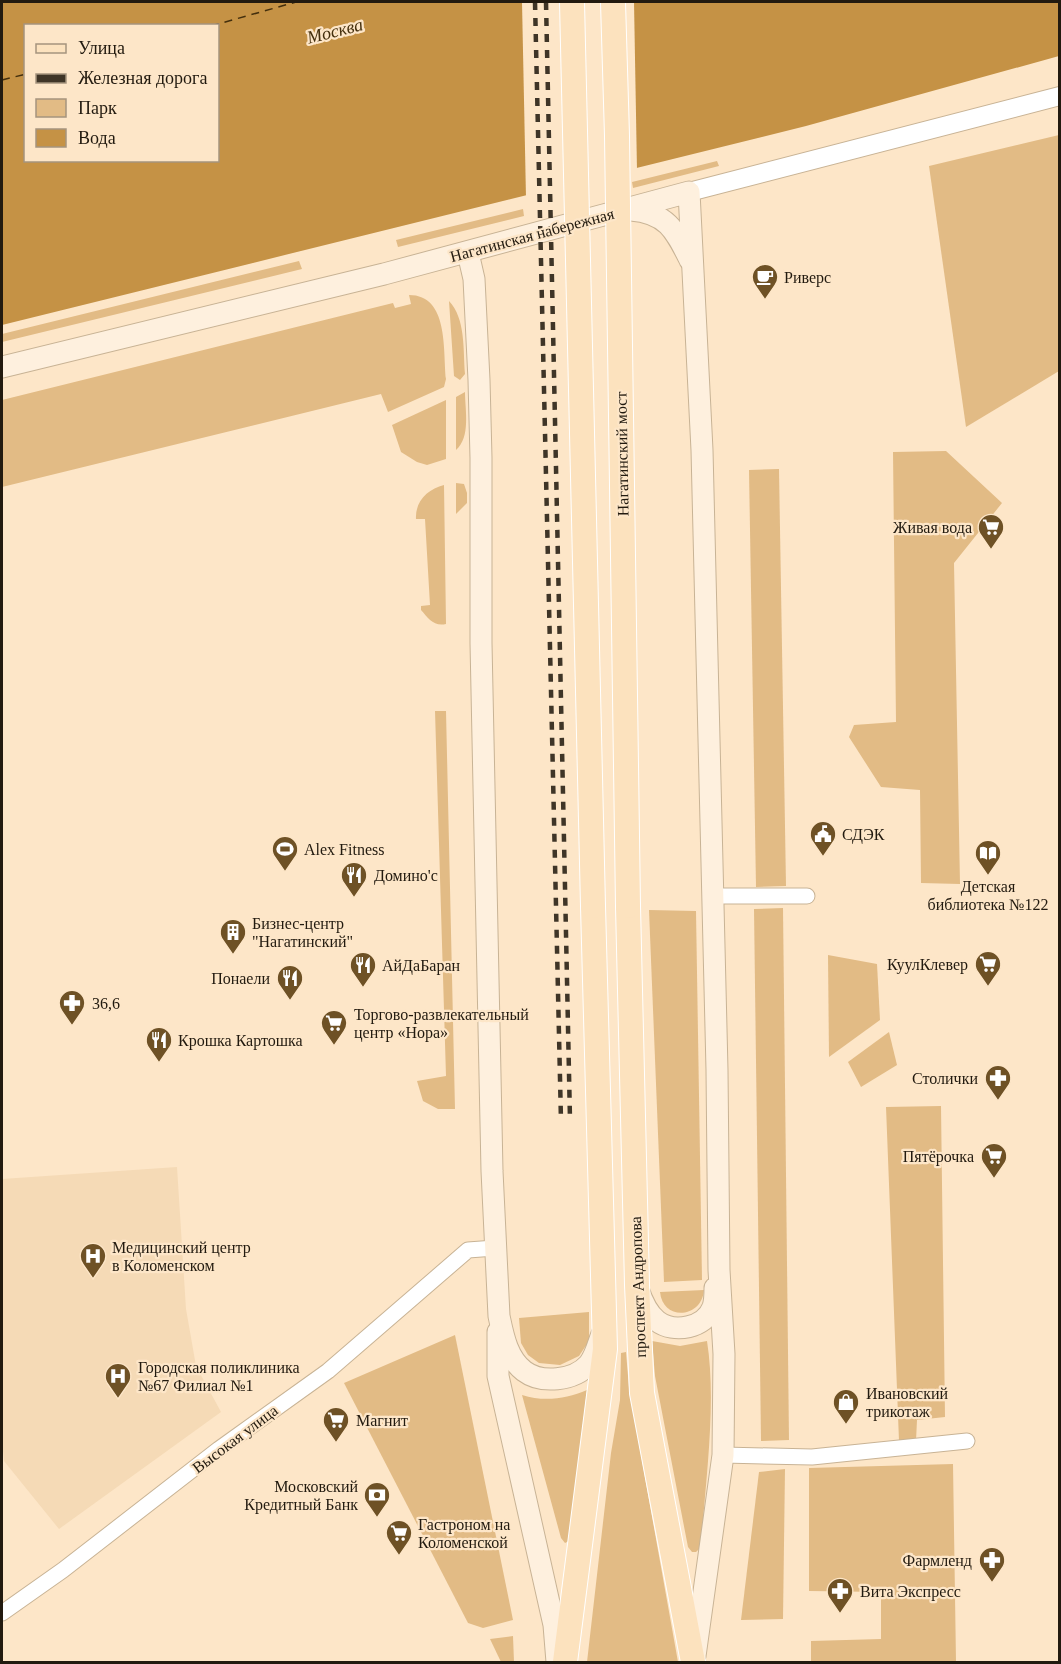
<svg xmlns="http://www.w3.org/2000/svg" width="1061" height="1664" viewBox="0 0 1061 1664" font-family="'Times New Roman',serif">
	<rect width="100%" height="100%" fill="#fde6c8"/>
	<path fill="#f5dab6" d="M177 1167 186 1309 196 1366 221 1412 59 1529 4 1461 2 1441V1179Z"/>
	<g fill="#e2bb85">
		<path d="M1059 135V371L966 427 929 166Z"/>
		<path d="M717 161 719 166 633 188 632 182Z"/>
		<path d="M523 209 524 216 398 247 396 240Z"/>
		<path d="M299 261 302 269 2 342V334Z"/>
		<path d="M409 295C449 295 443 350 446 379L444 387 388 412 381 394 2 487V400L393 303 395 308 411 304Z"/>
		<path d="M449 301C466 319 463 350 465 374L460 380 454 376Z"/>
		<path d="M465 392C465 410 471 437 456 450V397Z"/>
		<path d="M446 400V459L427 465 417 462 401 452 392 425Z"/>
		<path d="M946 451 1002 503 954 563 960 884 921 883 920 790 881 787 849 737 854 725 896 722 893 452Z"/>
		<path d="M779 469 786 886 756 887 749 470Z"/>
		<path d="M456 483 464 484 467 493V503L456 514Z"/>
		<path d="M444 485 446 624C434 627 428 618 421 610V606L430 605 425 519H416C415 501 428 489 444 485Z"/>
		<path d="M435 711H446L455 1109H438L423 1101 417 1081 446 1076Z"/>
		<path d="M783 908 789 1440 761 1441 754 909Z"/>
		<path d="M649 910 696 911 702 1280 664 1282Z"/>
		<path d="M828 955 877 964 880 1020 829 1057Z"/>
		<path d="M889 1032 897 1065 861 1087 848 1062Z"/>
		<path d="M941 1106 945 1417 917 1420 916 1441H899L886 1107Z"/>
		<path d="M704 1290C702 1318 663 1322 660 1292Z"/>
		<path d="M589 1312V1341L579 1356 560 1365 539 1363 528 1355 521 1343 519 1318Z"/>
		<path d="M455 1335 513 1620 483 1628 468 1623 344 1383Z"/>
		<path d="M652 1341 680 1346 707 1341C717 1404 705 1483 701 1547L696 1552H692L688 1547 655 1376Z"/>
		<path d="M626 1352 629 1388 678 1662H587L611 1453 620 1400 621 1353Z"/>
		<path d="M587 1390 569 1541 565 1543 561 1538 522 1395C544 1402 566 1399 587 1390Z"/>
		<path d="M953 1464 956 1662H811V1641L881 1639V1592L809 1591V1468Z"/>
		<path d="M785 1469 783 1619 741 1620 759 1472Z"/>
		<path d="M513 1636 514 1662H501L490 1639Z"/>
	</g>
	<path fill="#c59245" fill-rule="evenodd" d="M2 2H1059V56L806 126 2 325ZM26 26H218V160H26Z"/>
	<path fill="#fde6c8" d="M522 2H634L637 171 526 198Z"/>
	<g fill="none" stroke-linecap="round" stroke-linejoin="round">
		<g stroke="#442f0d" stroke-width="1.5" stroke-dasharray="8 6" stroke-linecap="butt">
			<path d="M211 26 296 2"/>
			<path d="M2 80 26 74"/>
		</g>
		<g stroke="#c8b395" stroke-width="17">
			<g id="minor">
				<path d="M712 896H807"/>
				<path d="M723 1455 812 1457 967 1441"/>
				<path d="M2 1613 63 1570 219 1449 328 1371 468 1250 495 1248"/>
			</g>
		</g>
		<g stroke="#c8b395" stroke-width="20">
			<path id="tertiary" d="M689 192 1060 96"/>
		</g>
		<g stroke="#c8b395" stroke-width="23">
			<g id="secondary">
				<path d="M631 210C667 213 675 230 690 260"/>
				<path d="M468 253 474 279 479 380 481 458V643L492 1171 499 1316C503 1335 507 1358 524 1371 541 1384 574 1381 589 1364 596 1355 598 1344 602 1334"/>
				<path d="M2 367 384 274 689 192 702 450 717 1070 719 1270 724 1354 723 1455 695 1656"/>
				<path d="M638 1289C642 1301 647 1313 657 1321 674 1334 705 1328 713 1307 715 1301 715 1294 715 1288"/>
				<path d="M498 1332V1376L554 1625 557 1662"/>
			</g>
		</g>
		<g stroke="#fff" stroke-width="26">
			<g id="primary">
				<path d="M628 906 637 1285 642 1393 693 1662"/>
				<path d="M565 1662 605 1349 593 906"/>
			</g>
		</g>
		<use href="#minor" stroke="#fff" stroke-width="15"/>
		<use href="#tertiary" stroke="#fff" stroke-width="18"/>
		<use href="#secondary" stroke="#fef0de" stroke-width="21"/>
		<use href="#primary" stroke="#fce2be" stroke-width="24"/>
		<g stroke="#3f3527" stroke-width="4.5" stroke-dasharray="8 8" stroke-linecap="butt">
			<path d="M535 2 561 1121"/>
			<path d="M546 2 570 1120"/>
		</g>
		<g stroke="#fff" stroke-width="26" stroke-linecap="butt">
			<g id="primary-bridge">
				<path d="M572 2 593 906"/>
				<path d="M613 2 617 136 628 906"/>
			</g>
		</g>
		<use href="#primary-bridge" stroke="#fce2be" stroke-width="24"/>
	</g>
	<defs>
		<g id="cafe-pin" transform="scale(1.35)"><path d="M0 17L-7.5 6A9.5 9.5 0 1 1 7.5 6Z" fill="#6e5125" stroke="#fde6c8"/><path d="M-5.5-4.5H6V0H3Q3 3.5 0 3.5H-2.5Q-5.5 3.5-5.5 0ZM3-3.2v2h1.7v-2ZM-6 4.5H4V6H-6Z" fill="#fff"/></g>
		<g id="supermarket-pin" transform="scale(1.35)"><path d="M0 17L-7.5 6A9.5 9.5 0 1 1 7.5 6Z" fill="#6e5125" stroke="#fde6c8"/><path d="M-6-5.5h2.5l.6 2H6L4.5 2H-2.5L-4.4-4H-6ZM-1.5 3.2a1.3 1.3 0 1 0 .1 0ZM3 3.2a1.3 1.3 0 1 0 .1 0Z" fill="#fff"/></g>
		<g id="civic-pin" transform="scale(1.35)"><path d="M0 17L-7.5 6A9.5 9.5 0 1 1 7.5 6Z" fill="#6e5125" stroke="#fde6c8"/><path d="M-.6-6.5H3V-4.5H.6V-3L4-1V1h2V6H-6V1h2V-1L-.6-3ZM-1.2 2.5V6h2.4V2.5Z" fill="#fff"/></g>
		<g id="stadium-pin" transform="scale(1.35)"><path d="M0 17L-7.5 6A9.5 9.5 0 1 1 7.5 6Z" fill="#6e5125" stroke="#fde6c8"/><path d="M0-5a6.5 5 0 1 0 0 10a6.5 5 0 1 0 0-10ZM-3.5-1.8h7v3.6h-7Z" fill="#fff"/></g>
		<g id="library-pin" transform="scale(1.35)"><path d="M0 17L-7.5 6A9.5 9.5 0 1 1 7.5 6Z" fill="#6e5125" stroke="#fde6c8"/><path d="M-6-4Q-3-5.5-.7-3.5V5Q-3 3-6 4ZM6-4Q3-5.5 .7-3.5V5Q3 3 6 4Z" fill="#fff"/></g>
		<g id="restaurant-pin" transform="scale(1.35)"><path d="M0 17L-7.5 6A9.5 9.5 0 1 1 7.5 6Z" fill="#6e5125" stroke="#fde6c8"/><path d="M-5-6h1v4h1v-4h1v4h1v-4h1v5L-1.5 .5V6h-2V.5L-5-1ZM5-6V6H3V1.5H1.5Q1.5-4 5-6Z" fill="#fff"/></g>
		<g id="building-pin" transform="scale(1.35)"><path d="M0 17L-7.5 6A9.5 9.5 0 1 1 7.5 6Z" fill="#6e5125" stroke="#fde6c8"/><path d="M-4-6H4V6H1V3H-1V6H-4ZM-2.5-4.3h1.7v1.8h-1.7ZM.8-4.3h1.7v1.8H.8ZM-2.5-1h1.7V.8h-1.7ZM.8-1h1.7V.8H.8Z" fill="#fff"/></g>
		<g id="pharmacy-pin" transform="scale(1.35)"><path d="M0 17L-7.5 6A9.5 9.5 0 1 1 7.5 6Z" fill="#6e5125" stroke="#fde6c8"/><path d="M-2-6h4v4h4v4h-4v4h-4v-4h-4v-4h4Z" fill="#fff"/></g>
		<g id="hospital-pin" transform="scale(1.35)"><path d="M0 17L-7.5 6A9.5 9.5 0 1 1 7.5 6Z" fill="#6e5125" stroke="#fde6c8"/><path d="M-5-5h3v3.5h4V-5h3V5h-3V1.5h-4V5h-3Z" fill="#fff"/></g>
		<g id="shop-pin" transform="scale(1.35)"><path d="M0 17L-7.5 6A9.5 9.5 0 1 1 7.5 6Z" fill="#6e5125" stroke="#fde6c8"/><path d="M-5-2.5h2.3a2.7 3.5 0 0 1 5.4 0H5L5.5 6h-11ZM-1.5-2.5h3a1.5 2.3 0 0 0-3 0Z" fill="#fff"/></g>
		<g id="bank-pin" transform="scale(1.35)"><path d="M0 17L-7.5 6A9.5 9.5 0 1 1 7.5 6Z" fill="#6e5125" stroke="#fde6c8"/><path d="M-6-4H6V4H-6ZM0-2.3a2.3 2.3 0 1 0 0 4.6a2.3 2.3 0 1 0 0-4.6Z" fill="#fff"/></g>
	</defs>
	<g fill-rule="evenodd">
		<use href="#cafe-pin" x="765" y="277"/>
		<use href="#supermarket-pin" x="991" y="527"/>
		<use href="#civic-pin" x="823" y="834"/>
		<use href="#stadium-pin" x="285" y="849"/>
		<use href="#library-pin" x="988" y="853"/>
		<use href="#restaurant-pin" x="354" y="875"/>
		<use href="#building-pin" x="233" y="932"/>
		<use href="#supermarket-pin" x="988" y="964"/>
		<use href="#restaurant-pin" x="363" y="965"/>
		<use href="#restaurant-pin" x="290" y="978"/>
		<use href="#pharmacy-pin" x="72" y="1003"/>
		<use href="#supermarket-pin" x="334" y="1023"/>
		<use href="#restaurant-pin" x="159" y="1040"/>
		<use href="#pharmacy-pin" x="998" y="1078"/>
		<use href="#supermarket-pin" x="994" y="1156"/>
		<use href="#hospital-pin" x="93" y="1256"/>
		<use href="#hospital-pin" x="118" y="1376"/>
		<use href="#shop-pin" x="846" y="1402"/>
		<use href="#supermarket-pin" x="336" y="1420"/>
		<use href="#bank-pin" x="377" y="1495"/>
		<use href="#supermarket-pin" x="399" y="1533"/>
		<use href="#pharmacy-pin" x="992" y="1560"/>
		<use href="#pharmacy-pin" x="840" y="1591"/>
	</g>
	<g text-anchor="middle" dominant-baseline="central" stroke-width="4.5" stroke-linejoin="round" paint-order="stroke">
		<g font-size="16" fill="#221a0f" stroke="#fde6c8">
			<text transform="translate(532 235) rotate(-15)">Нагатинская набережная</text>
			<text transform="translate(622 454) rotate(-91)">Нагатинский мост</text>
			<text transform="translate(638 1287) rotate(-92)">проспект Андропова</text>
			<text transform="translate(235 1439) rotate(-37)">Высокая улица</text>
		</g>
		<g font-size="16" fill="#221a0f" stroke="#fde6c8" text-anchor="start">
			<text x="784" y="277">Риверс</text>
			<text x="972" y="527" text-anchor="end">Живая вода</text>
			<text x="842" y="834">СДЭК</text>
			<text x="304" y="849">Alex Fitness</text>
			<text x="374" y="875">Домино'c</text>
			<text x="988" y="886" text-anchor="middle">Детская<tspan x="988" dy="18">библиотека №122</tspan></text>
			<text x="252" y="923">Бизнес-центр<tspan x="252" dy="18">"Нагатинский"</tspan></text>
			<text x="968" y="964" text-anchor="end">КуулКлевер</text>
			<text x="382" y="965">АйДаБаран</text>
			<text x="270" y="978" text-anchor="end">Понаели</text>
			<text x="92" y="1003">36,6</text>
			<text x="354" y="1014">Торгово-развлекательный<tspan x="354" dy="18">центр «Нора»</tspan></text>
			<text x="178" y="1040">Крошка Картошка</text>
			<text x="978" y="1078" text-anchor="end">Столички</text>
			<text x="974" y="1156" text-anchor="end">Пятёрочка</text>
			<text x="112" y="1247">Медицинский центр<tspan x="112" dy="18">в Коломенском</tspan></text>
			<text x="138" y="1367">Городская поликлиника<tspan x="138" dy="18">№67 Филиал №1</tspan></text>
			<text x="866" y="1393">Ивановский<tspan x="866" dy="18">трикотаж</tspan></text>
			<text x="356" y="1420">Магнит</text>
			<text x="358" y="1486" text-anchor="end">Московский<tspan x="358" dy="18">Кредитный Банк</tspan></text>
			<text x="418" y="1524">Гастроном на<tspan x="418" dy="18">Коломенской</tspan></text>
			<text x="972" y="1560" text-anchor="end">Фармленд</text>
			<text x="860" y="1591">Вита Экспресс</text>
		</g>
		<g font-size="18" font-style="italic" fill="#442f0d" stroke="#fde6c8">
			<text transform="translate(335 31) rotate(-14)">Москва</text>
		</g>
	</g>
	<rect width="1061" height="1664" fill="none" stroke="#221a0f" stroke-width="6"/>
	<rect x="24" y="24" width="195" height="138" fill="#fde6c8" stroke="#a5947e" stroke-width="1.5"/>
	<rect x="36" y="44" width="30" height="9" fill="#fce2be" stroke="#a5947e" stroke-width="1.5"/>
	<text x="78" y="54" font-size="18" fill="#221a0f">Улица</text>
	<rect x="36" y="74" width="30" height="9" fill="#3f3527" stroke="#a5947e" stroke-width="1.5"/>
	<text x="78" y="84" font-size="18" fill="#221a0f">Железная дорога</text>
	<rect x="36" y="99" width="30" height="18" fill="#e2bb85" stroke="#a5947e" stroke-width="1.5"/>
	<text x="78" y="114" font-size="18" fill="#221a0f">Парк</text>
	<rect x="36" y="129" width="30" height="18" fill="#c59245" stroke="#a5947e" stroke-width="1.5"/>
	<text x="78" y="144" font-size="18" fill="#221a0f">Вода</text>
</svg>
